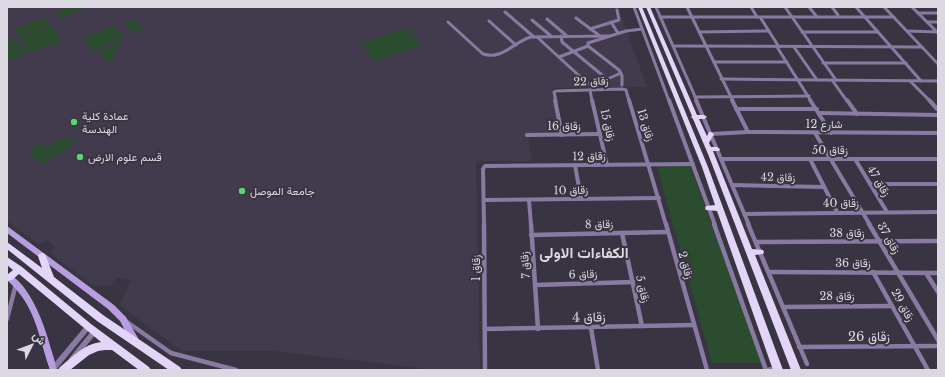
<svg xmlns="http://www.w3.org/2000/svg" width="945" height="377" viewBox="0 0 945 377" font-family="'Libre Baskerville',Vazirmatn,serif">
	<rect width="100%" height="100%" fill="#393441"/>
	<path fill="#423b4e" d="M7 7H618L647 87 553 88 560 134 528 135 531 161H476L480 370H421V368L274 351H182L119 305 131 280 116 278 110 286 93 285 52 255 51 252 55 247 48 241 38 244 7 221Z"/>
	<g fill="#2c4c2f">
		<path d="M71 7H89L60 19 55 12Z"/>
		<path d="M44 18 51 26 20 37 14 29Z"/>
		<path d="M135 19 145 30 132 32 124 23Z"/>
		<path d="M114 26 125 38 93 51 82 38Z"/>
		<path d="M52 27 62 41 29 53 20 38Z"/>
		<path d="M408 28 422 45 374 61 360 43Z"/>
		<path d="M16 39 26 54 7 61V43Z"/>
		<path d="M123 42 110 61H106L99 51Z"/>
		<path d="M59 139 79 140 43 164 28 154 37 143 46 147Z"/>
		<path d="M690 165 762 363H712L657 167Z"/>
	</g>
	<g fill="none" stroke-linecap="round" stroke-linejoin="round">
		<g stroke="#897aa2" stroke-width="3">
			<path d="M634 7 669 101"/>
			<path d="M656 7 697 101"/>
			<path d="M687 7 733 101"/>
			<path d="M751 7 757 17"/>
			<path d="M785 7 836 80"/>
			<path d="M809 7 817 17"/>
			<path d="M832 7 838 15"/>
			<path d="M856 7 921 81"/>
			<path d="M912 7 938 33"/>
			<path d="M505 12 534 37"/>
			<path d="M918 13H938"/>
			<path d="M660 17H894"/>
			<path d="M760 17 779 47"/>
			<path d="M576 18 600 36"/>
			<path d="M547 19 567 36"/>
			<path d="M532 20 551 36"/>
			<path d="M489 21 516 45"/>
			<path d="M448 22 483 54C503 60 513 42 531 37L609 36"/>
			<path d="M611 22 618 33"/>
			<path d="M927 22H938"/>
			<path d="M590 29 619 20 617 10"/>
			<path d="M908 31 938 32"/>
			<path d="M699 32 769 31"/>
			<path d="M802 32H878"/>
			<path d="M561 36 562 42 607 79"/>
			<path d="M537 37 587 83 594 85 621 73"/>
			<path d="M673 46 922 47"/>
			<path d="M777 47 811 101"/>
			<path d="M794 47 817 80"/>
			<path d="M559 57 588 46"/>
			<path d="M714 62H787"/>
			<path d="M823 63H906"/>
			<path d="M721 79 938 81"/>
			<path d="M832 80 847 101"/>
			<path d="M910 81 930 101"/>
			<path d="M622 85V76L619 70 588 46V43L626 31 642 29"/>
			<path d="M590 90 592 101"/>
			<path d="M695 97 809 96"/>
			<path d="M556 101 554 92 556 91 622 89 626 90 629 101"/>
		</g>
		<g stroke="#897aa2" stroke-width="4">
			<path d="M555 100 562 135"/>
			<path d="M592 100 607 165"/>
			<path d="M629 100 666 225"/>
			<path d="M669 100 715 225"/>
			<path d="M696 100 749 225"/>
			<path d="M732 100 748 132"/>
			<path d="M810 100 831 133"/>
			<path d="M847 100 857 114"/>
			<path d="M929 100 931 102"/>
			<path d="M736 109H817"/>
			<path d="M820 113 938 115"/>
			<path d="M815 133 870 225"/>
			<path d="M527 135 600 134"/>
			<path d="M722 159H938"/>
			<path d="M810 159 837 212"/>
			<path d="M855 159 887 212"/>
			<path d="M575 165 581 199"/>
			<path d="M870 184H938"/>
			<path d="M732 185 824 187"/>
			<path d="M484 200 659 198"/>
			<path d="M529 200 531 225"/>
			<path d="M744 214 938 212"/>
			<path d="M484 225 483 169 485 166 693 164"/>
		</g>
		<g stroke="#897aa2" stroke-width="4.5">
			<path d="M484 224 485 370"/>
			<path d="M531 224 538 329"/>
			<path d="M666 224 707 370"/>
			<path d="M714 224 766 370 773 369"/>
			<path d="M748 224 807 364"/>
			<path d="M869 224 938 340"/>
			<path d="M622 233 642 326"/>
			<path d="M531 235 667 232"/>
			<path d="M756 242 938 241"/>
			<path d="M769 272 938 273"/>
			<path d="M873 272 928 370"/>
			<path d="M926 273 938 292"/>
			<path d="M535 285 633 282"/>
			<path d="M783 307 892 306"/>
			<path d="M7 319 16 284"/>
			<path d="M127 322 171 353 236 370"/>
			<path d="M591 328 598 370"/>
			<path d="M485 329 694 325"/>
			<path d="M799 347 938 346"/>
		</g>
		<g fill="#897aa2" fill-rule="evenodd">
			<path d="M882 7H886L938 62V65H937Z"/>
			<path d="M929 101H933L938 107V111H936L929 103Z"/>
			<path d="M748 130 938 131V135L748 134 711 136 709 134 711 132Z"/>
			<path d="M88 324 90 325 91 327 90 329 56 370H49L50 368 86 325Z"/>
			<path d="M94 329 96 330 97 332 96 334 74 361 72 362 70 361 69 359 70 357 92 330Z"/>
		</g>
		<g fill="#b89ee0" fill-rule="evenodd">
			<path d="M7 226 114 305 126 317 138 338 139 341 138 344 135 345 132 344 120 321 108 309 7 233Z"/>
			<path d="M7 273C30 283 45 326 51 349 53 356 56 363 56 370H50C38 335 36 306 7 280Z"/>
		</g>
		<g fill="#e2d5f8" fill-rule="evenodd">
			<path d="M638 7H642L708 167 783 370H773L717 211 706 210 705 208 706 206 715 205 702 167Z"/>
			<path d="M646 7H650L697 115H704L707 117 704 119H699L707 136 709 132H711L714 134 709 143 711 147H717L720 149 719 151H713L752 249 763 250 764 252 763 254 755 255 801 370H791L708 154 693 119 691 117 692 116Z"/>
			<path d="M7 242 42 268 38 256 39 254 42 253 45 254 54 277 103 315 180 367 182 370H169L97 321 7 249Z"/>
			<path d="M7 257 22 267 91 324 149 367 151 370H139L112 350H105L98 351 89 355 70 370H58L60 367C72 357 84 344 101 342L19 274 12 280 7 281V275L13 270 7 265Z"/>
		</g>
	</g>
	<g fill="#5ad56e" stroke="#393441" stroke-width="1.5">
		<circle cx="74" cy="122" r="4"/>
		<circle cx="80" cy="157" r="4"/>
		<circle cx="242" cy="191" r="4"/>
	</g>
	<g text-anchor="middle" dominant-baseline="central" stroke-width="4" stroke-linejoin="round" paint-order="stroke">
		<g font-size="11" fill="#dbd8e1" stroke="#393441">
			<text transform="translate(591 81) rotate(-2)">زقاق 22</text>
			<text x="824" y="124">شارع 12</text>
			<text transform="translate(608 125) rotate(77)">زقاق 15</text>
			<text transform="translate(646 125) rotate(73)">زقاق 13</text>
			<text x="564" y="126">زقاق 16</text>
			<text x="830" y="150">زقاق 50</text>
			<text transform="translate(589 156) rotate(-1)">زقاق 12</text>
			<text transform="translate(778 177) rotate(1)">زقاق 42</text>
			<text transform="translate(879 181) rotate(59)">زقاق 47</text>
			<text transform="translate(571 190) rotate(-1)">زقاق 10</text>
			<text x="841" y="203">زقاق 40</text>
			<text transform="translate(599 224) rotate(-1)">زقاق 8</text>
			<text x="847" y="233">زقاق 38</text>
			<text transform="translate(889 238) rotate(60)">زقاق 37</text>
			<text x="853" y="263">زقاق 36</text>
			<text transform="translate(525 265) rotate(-94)">زقاق 7</text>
			<text transform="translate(686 265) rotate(74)">زقاق 2</text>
			<text transform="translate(476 268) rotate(-90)">زقاق 1</text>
			<text transform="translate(583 274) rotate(-2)">زقاق 6</text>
			<text transform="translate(643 289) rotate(77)">زقاق 5</text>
			<text x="837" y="296">زقاق 28</text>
			<text transform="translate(903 305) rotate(61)">زقاق 29</text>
		</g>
		<g font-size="11" fill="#dbd8e1" stroke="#393441" text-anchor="start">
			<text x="82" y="116">عمادة كلية<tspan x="82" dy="13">الهندسة</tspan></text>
			<text x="88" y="157">قسم علوم الارض</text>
			<text x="250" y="191">جامعة الموصل</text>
		</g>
		<g font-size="13" fill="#dbd8e1" stroke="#393441">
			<text transform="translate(589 317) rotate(-1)">زقاق 4</text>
			<text x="869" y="336">زقاق 26</text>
		</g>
		<g font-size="15" font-weight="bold" fill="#dbd8e1" stroke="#393441">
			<text x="584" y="252">الكفاءات الاولى</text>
		</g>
	</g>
	<rect width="945" height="377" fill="none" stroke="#dbd8e1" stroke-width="16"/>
	<g transform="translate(32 345) rotate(48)" stroke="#393441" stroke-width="3" paint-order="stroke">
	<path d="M0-3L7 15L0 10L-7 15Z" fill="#dbd8e1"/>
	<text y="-6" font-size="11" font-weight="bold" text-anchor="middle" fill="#dbd8e1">ش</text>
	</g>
</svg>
